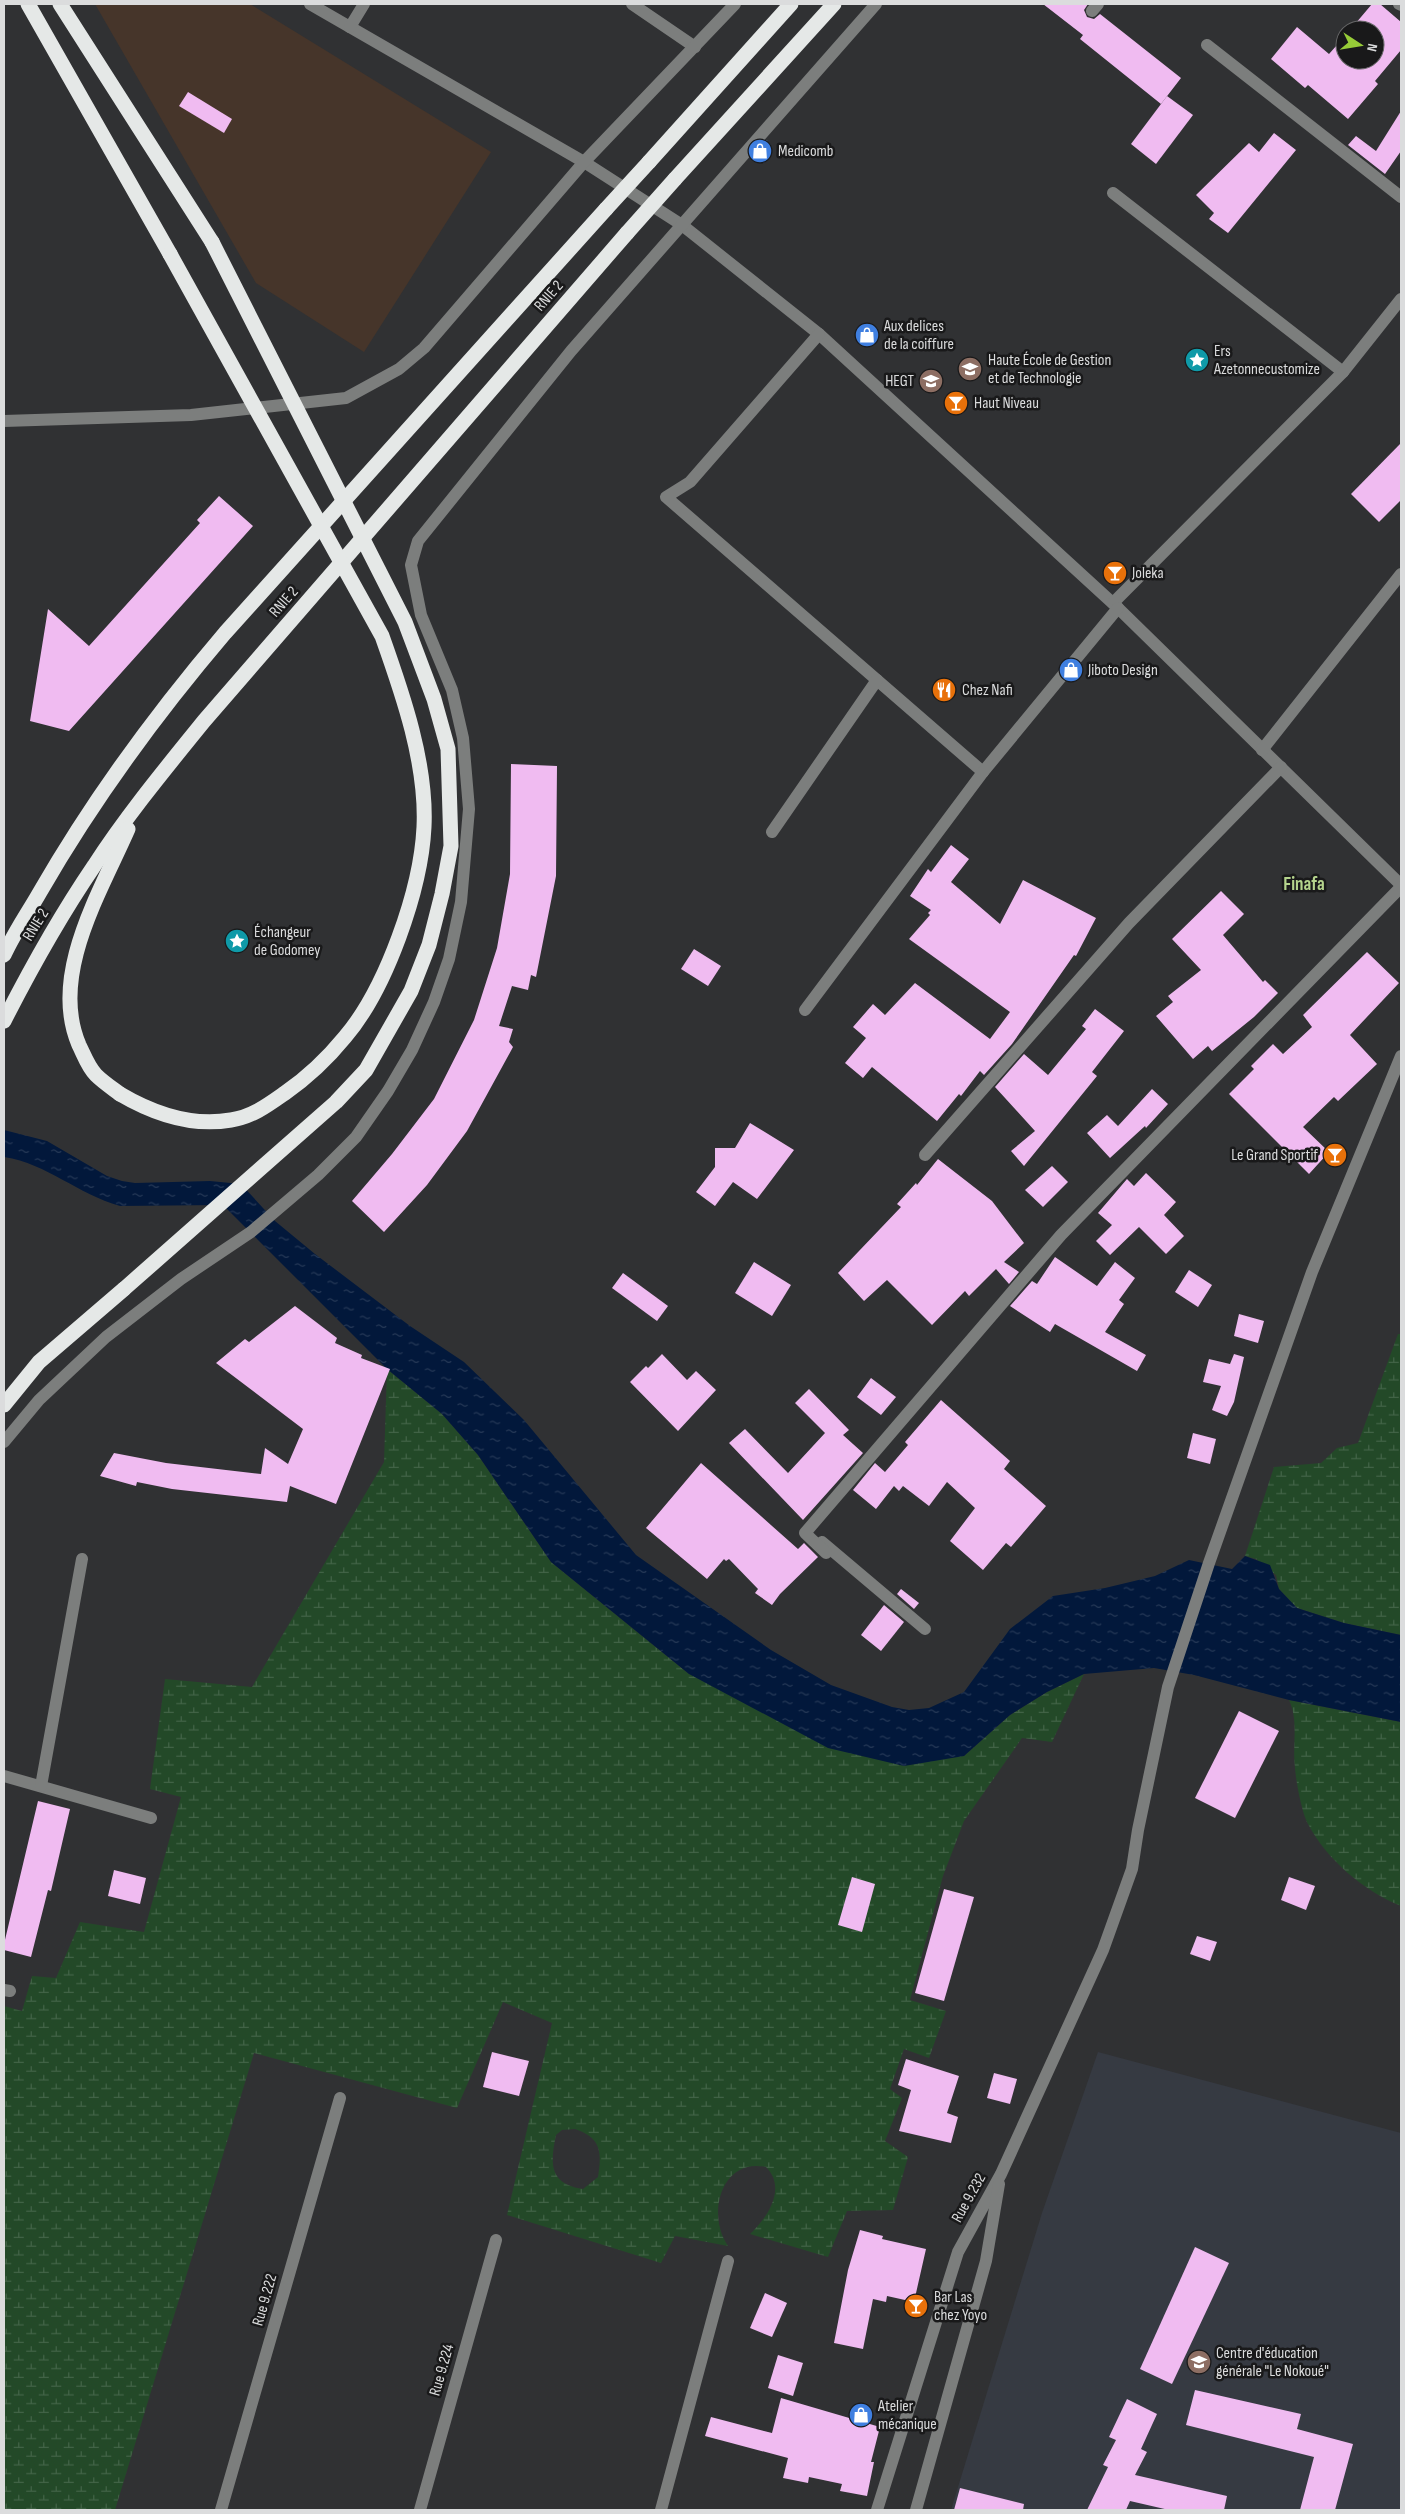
<svg xmlns="http://www.w3.org/2000/svg" width="1405" height="2514" viewBox="0 0 1405 2514" font-family="'Sofia Sans Condensed',sans-serif">
	<defs>
		<pattern id="wetland-marsh" width="20" height="14" patternUnits="userSpaceOnUse" patternTransform="scale(1.25)"><rect width="20" height="14" fill="#234928"/><path d="M1 5h8M5 5V1M11 12h8M15 12V8" fill="none" stroke="#426347"/></pattern>
		<pattern id="water-ripples" width="26" height="14" patternUnits="userSpaceOnUse" patternTransform="scale(1.25)"><rect width="26" height="14" fill="#02183b"/><path d="M2 4q2-2 4 0t4 0M15 11q2-2 4 0t4 0" fill="none" stroke="#263957"/></pattern>
	</defs>
	<rect width="100%" height="100%" fill="#303133"/>
	<path fill="#46352a" d="M95 4H250L491 152 364 352 256 283Z"/>
	<path fill="#363a42" d="M1098 2052 1401 2133V2510H951L1042 2213Z"/>
	<g fill="url(#wetland-marsh)" fill-rule="evenodd">
		<path d="M1398 1334H1401V1635L1344 1623 1297 1608 1279 1589 1276 1575 1256 1559 1245 1556 1274 1467 1321 1463 1337 1448 1358 1443Z"/>
		<path d="M387 1369 442 1414 478 1455 551 1562 689 1674 964 1756 1010 1715 1047 1692 1084 1674 1052 1742 1022 1738 964 1821 943 1876 910 2000 946 2011 929 2058 904 2049 890 2089 902 2098 885 2141 908 2157 893 2210 847 2211 828 2257 750 2234C768 2217 787 2188 766 2167 729 2159 712 2197 720 2228 721 2234 725 2241 728 2246L675 2236 661 2263 507 2215 552 2023 503 2002 457 2108 254 2053 115 2510H4V2006L22 2011 32 1976 56 1978 80 1922 144 1932 181 1797 150 1789 165 1679 252 1687 384 1462ZM575 2129C601 2138 602 2151 598 2177L583 2189C549 2184 550 2164 556 2135L562 2130Z"/>
		<path d="M1289 1700 1401 1722V1906C1364 1891 1327 1860 1308 1824 1302 1813 1296 1782 1295 1768 1292 1745 1299 1721 1289 1700Z"/>
	</g>
	<path fill="url(#water-ripples)" d="M4 1130 47 1141 107 1176 122 1181 135 1183 210 1181 241 1184 275 1221 315 1254 410 1326 464 1362 524 1420 636 1555 771 1650 831 1685 892 1707 909 1710 929 1708 964 1692 1010 1629 1053 1596 1105 1588 1155 1576 1189 1560 1232 1569 1245 1556 1270 1565 1279 1589 1297 1608 1344 1623 1401 1635V1722L1289 1700 1194 1675 1154 1668 1084 1674 1047 1692 1010 1715 964 1756 904 1766 828 1748 689 1674 551 1562 478 1455 442 1414 387 1369 223 1205 120 1206C77 1194 48 1164 4 1157Z"/>
	<g fill="#f0bbf1">
		<path d="M1043 4H1088L1084 10 1087 17 1094 19 1100 14 1181 78 1161 104 1080 39 1083 35Z"/>
		<path d="M1372 4H1380L1401 22V50L1375 81 1378 84 1348 119 1308 85 1305 88 1271 59 1297 27 1329 54 1345 36V60H1375V30H1350Z"/>
		<path d="M188 92 232 119 224 133 179 106Z"/>
		<path d="M1167 96 1193 115 1156 164 1131 144Z"/>
		<path d="M1401 111V151L1385 174 1348 145 1356 136 1376 151Z"/>
		<path d="M1274 133 1296 150 1228 233 1209 219 1214 213 1196 195 1249 143 1259 152Z"/>
		<path d="M1401 443V500L1379 522 1351 494Z"/>
		<path d="M219 496 253 526 69 731 30 721 48 609 89 646 200 523 197 520Z"/>
		<path d="M511 764 557 766 556 876 536 977 531 975 528 990 512 986 499 1026 513 1029 509 1042 513 1047 467 1131 427 1185 384 1232 352 1201 392 1154 434 1099 474 1020 497 948 510 874Z"/>
		<path d="M951 845 969 859 951 882 1000 924 1023 880 1096 918 1076 956 1074 955 1012 1044 984 1075 980 1071 961 1096 959 1094 937 1121 872 1067 863 1078 845 1063 866 1038 853 1027 873 1004 885 1015 915 983 990 1039 1010 1012 909 939 930 915 928 913 931 910 910 896 928 869 931 872Z"/>
		<path d="M1221 891 1244 914 1223 935 1263 982 1265 980 1278 993 1254 1017 1212 1051 1208 1046 1193 1059 1156 1016 1173 1002 1168 996 1201 970 1172 939Z"/>
		<path d="M694 949 721 966 708 986 681 969Z"/>
		<path d="M1367 952 1399 983 1350 1035 1377 1064 1338 1101 1334 1097 1303 1127 1329 1152 1309 1174 1229 1094 1254 1069 1251 1066 1273 1044 1283 1054 1312 1027 1303 1015Z"/>
		<path d="M1095 1009 1124 1031 1092 1072 1097 1076 1024 1166 1011 1151 1035 1131 995 1087 1024 1054 1048 1075 1086 1029 1082 1026Z"/>
		<path d="M1152 1089 1168 1104 1146 1128 1145 1126 1110 1158 1087 1133 1107 1115 1118 1126Z"/>
		<path d="M750 1123 794 1150 757 1199 733 1182 715 1206 696 1192 715 1167V1148H735Z"/>
		<path d="M938 1159 992 1201 1024 1243 1004 1262 1019 1272 1009 1284 996 1269 969 1296 965 1291 932 1325 887 1280 864 1301 838 1273 901 1207 897 1204 916 1183 917 1185Z"/>
		<path d="M1052 1166 1068 1182 1043 1207 1025 1190Z"/>
		<path d="M1146 1173 1176 1202 1164 1215 1184 1236 1166 1254 1139 1227 1110 1255 1096 1241 1112 1225 1098 1213 1127 1179 1134 1186Z"/>
		<path d="M1055 1257 1097 1286 1115 1262 1135 1278 1119 1300 1124 1304 1105 1332 1146 1355 1137 1371 1055 1324 1050 1332 1010 1306 1032 1281 1037 1284Z"/>
		<path d="M754 1262 791 1285 772 1316 735 1293Z"/>
		<path d="M1189 1270 1212 1285 1198 1307 1175 1292Z"/>
		<path d="M623 1273 668 1306 657 1321 612 1288Z"/>
		<path d="M295 1306 337 1338 335 1343 362 1355 361 1358 390 1369 336 1504 290 1486 287 1502 172 1489 137 1482 136 1486 100 1476 114 1453 166 1463 261 1474 265 1448 288 1464 303 1429 216 1363 245 1339 249 1342Z"/>
		<path d="M1239 1314 1264 1321 1258 1343 1234 1336Z"/>
		<path d="M662 1354 687 1380 696 1371 716 1390 678 1431 630 1382 646 1366 648 1368Z"/>
		<path d="M1234 1354 1244 1357 1234 1402 1227 1416 1212 1410 1221 1386 1203 1382 1209 1359 1230 1364Z"/>
		<path d="M871 1378 896 1397 881 1415 857 1397Z"/>
		<path d="M809 1389 849 1430 843 1435 863 1453 803 1520 729 1443 745 1429 788 1473 825 1433 795 1403Z"/>
		<path d="M941 1400 1010 1461 1004 1469 1046 1506 1011 1547 1006 1543 983 1570 950 1541 975 1508 947 1482 929 1506 903 1486 899 1491 894 1486 876 1509 853 1490 875 1463 885 1472 908 1445 905 1442Z"/>
		<path d="M1193 1433 1216 1439 1210 1464 1187 1458Z"/>
		<path d="M701 1463 798 1549 804 1543 818 1557 780 1594 772 1605 755 1593 758 1589 729 1559 726 1561 724 1559 707 1579 646 1528Z"/>
		<path d="M901 1589 919 1603 914 1609 897 1594Z"/>
		<path d="M884 1605 904 1622 881 1651 861 1635Z"/>
		<path d="M1239 1711 1279 1731 1235 1818 1195 1798Z"/>
		<path d="M38 1801 70 1809 51 1891 48 1890 31 1957 4 1950V1944Z"/>
		<path d="M114 1870 146 1878 140 1904 108 1896Z"/>
		<path d="M852 1877 875 1884 862 1932 838 1925Z"/>
		<path d="M1289 1877 1315 1886 1306 1910 1281 1900Z"/>
		<path d="M944 1889 974 1897 944 2001 915 1993Z"/>
		<path d="M1197 1936 1217 1942 1210 1961 1190 1954Z"/>
		<path d="M492 2052 529 2061 519 2096 483 2087Z"/>
		<path d="M906 2059 959 2076 947 2113 958 2117 951 2143 899 2131 911 2090 898 2085Z"/>
		<path d="M994 2073 1017 2079 1010 2104 987 2098Z"/>
		<path d="M860 2230 883 2236 882 2239 926 2249 914 2302 887 2296 886 2302 873 2299 863 2349 834 2343 848 2270Z"/>
		<path d="M1195 2247 1229 2263 1172 2384 1140 2369Z"/>
		<path d="M765 2293 787 2303 772 2337 750 2328Z"/>
		<path d="M778 2355 803 2363 793 2396 768 2388Z"/>
		<path d="M1195 2390 1301 2414 1297 2429 1353 2444 1335 2510H1300L1314 2457 1186 2425Z"/>
		<path d="M781 2398 880 2427 871 2462H874L867 2496 840 2491 842 2484 809 2477 808 2483 783 2478 788 2458 705 2436 711 2417 772 2433Z"/>
		<path d="M1127 2399 1157 2414 1141 2449 1147 2452 1135 2475 1227 2496 1224 2510H1169L1130 2501 1126 2510H1087L1108 2467 1103 2465 1116 2440 1109 2437Z"/>
		<path d="M960 2488 1024 2504 1023 2510H954Z"/>
	</g>
	<g fill="none" stroke-linecap="round" stroke-linejoin="round">
		<g stroke="#7c7e7d" stroke-width="12">
			<path d="M310 4 584 162 682 225 819 334 1118 608 1401 885"/>
			<path d="M632 4 695 47"/>
			<path d="M1399 4 1401 5"/>
			<path d="M1092 11 1098 4"/>
			<path d="M350 27 364 4"/>
			<path d="M1207 45 1401 197"/>
			<path d="M1113 193 1343 372"/>
			<path d="M819 334 690 482 666 497 983 772"/>
			<path d="M4 421 191 415 346 398 399 369 424 348 584 162 735 4"/>
			<path d="M1113 603 1343 372 1401 299"/>
			<path d="M1262 750 1401 574"/>
			<path d="M772 832 877 680"/>
			<path d="M805 1010 983 772 1118 608"/>
			<path d="M925 1155 1129 923 1281 767"/>
			<path d="M4 1442 39 1400 106 1337 181 1279 251 1232 318 1175 356 1137 388 1091 412 1050 434 1002 449 959 461 902 469 809 463 738 452 690 421 615 411 565 418 541 571 351 876 4"/>
			<path d="M822 1542 925 1629"/>
			<path d="M826 1553 805 1533 1061 1235 1401 887"/>
			<path d="M4 1776 151 1818"/>
			<path d="M41 1786 82 1559"/>
			<path d="M4 1990 10 1991"/>
			<path d="M221 2510 340 2098"/>
			<path d="M420 2510 496 2240"/>
			<path d="M661 2510 728 2261"/>
			<path d="M877 2510 958 2252 1001 2174 1103 1950 1132 1869 1138 1830 1168 1687 1209 1563 1312 1272 1401 1056"/>
			<path d="M916 2510 986 2261 999 2184"/>
		</g>
		<g stroke="#e5e8e7" stroke-width="15">
			<path d="M28 4 170 254"/>
			<path d="M60 4 212 242"/>
			<path d="M649 162 791 4"/>
			<path d="M675 179 834 4"/>
			<path d="M4 955C14 933 28 913 40 892 93 800 156 714 225 633L606 209"/>
			<path d="M4 1021C31 968 60 916 94 866 127 815 166 768 204 721L627 233"/>
			<path d="M120 1094C112 1088 103 1082 96 1075 88 1067 84 1055 79 1045 49 975 100 893 128 829"/>
			<path d="M4 1405 39 1362 124 1289"/>
		</g>
		<g stroke="#e5e8e7" stroke-width="15">
			<path d="M606 209 649 162"/>
			<path d="M627 233 675 179"/>
			<path d="M120 1094C154 1114 191 1127 231 1120 252 1117 268 1105 285 1093 308 1077 327 1059 345 1037 386 989 421 890 424 827 427 764 403 695 382 636L170 254"/>
			<path d="M124 1289 336 1102 366 1070 411 991 429 945 442 894 451 846 448 749 434 699 405 622 212 242"/>
		</g>
	</g>
	<defs>
		<g id="shop-disc" transform="scale(1.25)"><circle r="9.5" fill="#3f7fe0" stroke="#19191a"/><path d="M-5-2.5h2.3a2.7 3.5 0 0 1 5.4 0H5L5.5 6h-11ZM-1.5-2.5h3a1.5 2.3 0 0 0-3 0Z" fill="#fff"/></g>
		<g id="sight-disc" transform="scale(1.25)"><circle r="9.5" fill="#0f9aa8" stroke="#19191a"/><path d="M0-6L1.8-2.2L6-1.7L2.9 1.2L3.7 5.4L0 3.3L-3.7 5.4L-2.9 1.2L-6-1.7L-1.8-2.2Z" fill="#fff"/></g>
		<g id="university-disc" transform="scale(1.25)"><circle r="9.5" fill="#8d6e63" stroke="#19191a"/><path d="M0-5L7-2L0 1L-7-2ZM-4 1L0 2.5L4 1V4Q0 6-4 4Z" fill="#fff"/></g>
		<g id="bar-disc" transform="scale(1.25)"><circle r="9.5" fill="#e8710a" stroke="#19191a"/><path d="M-6-5H6L.8 .8V4.5H3.5V6h-7V4.5H-.8V.8Z" fill="#fff"/></g>
		<g id="restaurant-disc" transform="scale(1.25)"><circle r="9.5" fill="#e8710a" stroke="#19191a"/><path d="M-5-6h1v4h1v-4h1v4h1v-4h1v5L-1.5 .5V6h-2V.5L-5-1ZM5-6V6H3V1.5H1.5Q1.5-4 5-6Z" fill="#fff"/></g>
	</defs>
	<g fill-rule="evenodd">
		<use href="#shop-disc" x="760" y="151"/>
		<use href="#shop-disc" x="867" y="335"/>
		<use href="#sight-disc" x="1197" y="360"/>
		<use href="#university-disc" x="970" y="369"/>
		<use href="#university-disc" x="931" y="381"/>
		<use href="#bar-disc" x="956" y="403"/>
		<use href="#bar-disc" x="1115" y="573"/>
		<use href="#shop-disc" x="1071" y="670"/>
		<use href="#restaurant-disc" x="944" y="690"/>
		<use href="#sight-disc" x="237" y="941"/>
		<use href="#bar-disc" x="1335" y="1155"/>
		<use href="#bar-disc" x="916" y="2306"/>
		<use href="#university-disc" x="1199" y="2362"/>
		<use href="#shop-disc" x="861" y="2415"/>
	</g>
	<g text-anchor="middle" dominant-baseline="central" stroke-width="5" stroke-linejoin="round" paint-order="stroke">
		<g font-size="16" fill="#dbdcdd" stroke="#19191a" text-anchor="start">
			<text x="778" y="151">Medicomb</text>
			<text x="884" y="326">Aux delices<tspan x="884" dy="18">de la coiffure</tspan></text>
			<text x="1214" y="351">Ers<tspan x="1214" dy="18">Azetonnecustomize</tspan></text>
			<text x="988" y="360">Haute École de Gestion<tspan x="988" dy="18">et de Technologie</tspan></text>
			<text x="914" y="381" text-anchor="end">HEGT</text>
			<text x="974" y="403">Haut Niveau</text>
			<text x="1132" y="573">Joleka</text>
			<text x="1088" y="670">Jiboto Design</text>
			<text x="962" y="690">Chez Nafi</text>
			<text x="254" y="932">Échangeur<tspan x="254" dy="18">de Godomey</tspan></text>
			<text x="1318" y="1155" text-anchor="end">Le Grand Sportif</text>
			<text x="934" y="2297">Bar Las<tspan x="934" dy="18">chez Yoyo</tspan></text>
			<text x="1216" y="2353">Centre d'éducation<tspan x="1216" dy="18">générale "Le Nokoué"</tspan></text>
			<text x="878" y="2406">Atelier<tspan x="878" dy="18">mécanique</tspan></text>
		</g>
		<g font-size="16" fill="#dbdcdd" stroke="#19191a">
			<text transform="translate(549 296) rotate(-49)">RNIE 2</text>
			<text transform="translate(284 602) rotate(-49)">RNIE 2</text>
			<text transform="translate(36 925) rotate(-58)">RNIE 2</text>
			<text transform="translate(969 2198) rotate(-61)">Rue 9.232</text>
			<text transform="translate(265 2300) rotate(-74)">Rue 9.222</text>
			<text transform="translate(442 2370) rotate(-74)">Rue 9.224</text>
		</g>
		<g font-size="19" font-weight="bold" fill="#b5d48d" stroke="#19191a">
			<text x="1304" y="884">Finafa</text>
		</g>
	</g>
	<rect width="1405" height="2514" fill="none" stroke="#dbdcdd" stroke-width="10"/>
	<g transform="translate(1360 45) rotate(102)"><circle r="24" fill="#19191a" stroke="#676768"/>
	<path d="M0-4L9 19L0 12L-9 19Z" fill="#97cc38"/>
	<text y="-8" font-size="14" font-weight="bold" text-anchor="middle" fill="#dbdcdd">N</text>
	</g>
</svg>
